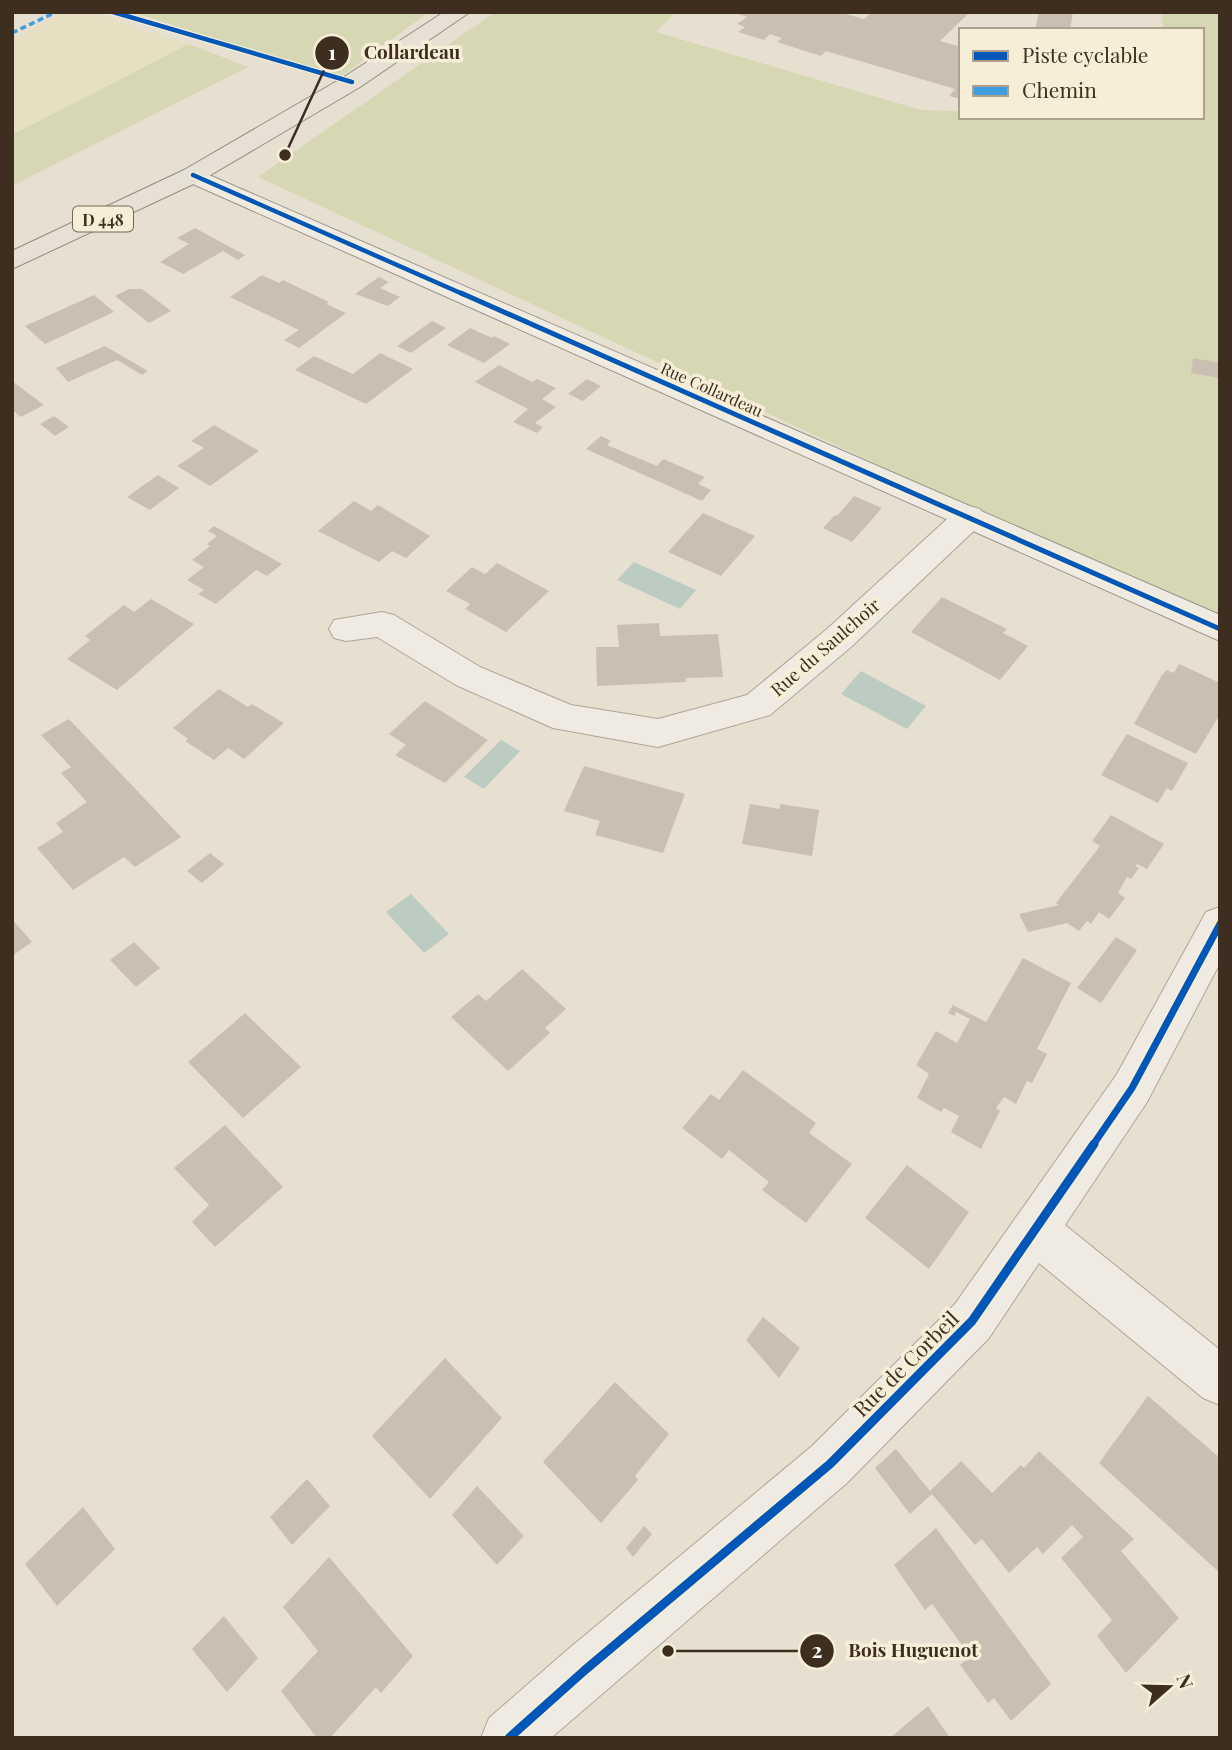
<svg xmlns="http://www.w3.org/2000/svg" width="1232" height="1750" viewBox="0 0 1232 1750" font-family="'Playfair Display',serif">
	<rect width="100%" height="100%" fill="#e7e0d1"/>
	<path fill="#e6dfc2" d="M66 12H89L189 44 12 135V39Z"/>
	<g fill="#d6d7b3">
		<path d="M132 12H429L339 78Z"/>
		<path d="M495 12H676L656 32 921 110 961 111V117H1202V30H1164L1161 12H1220V617L1187 608 258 177Z"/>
		<path d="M189 44 248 67 12 186V135Z"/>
	</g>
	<g fill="#bcccc2">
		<path d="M634 562 696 590 680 609 617 580Z"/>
		<path d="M861 671 926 706 907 729 841 694Z"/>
		<path d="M501 740 520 751 484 789 464 777Z"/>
		<path d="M411 894 449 934 424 953 386 912Z"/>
	</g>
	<g fill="#cbbfb2">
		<path d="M733 12H839L864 19 872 12H970L940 41 961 47V99L949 96 955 89 826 51 821 56 777 42 782 38 770 34 764 40 738 32 745 27 737 24 747 17Z"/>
		<path d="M1039 12H1073L1070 30H1035Z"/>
		<path d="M195 228 230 247 245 255 238 260 223 251 183 274 160 262 189 244 177 238Z"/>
		<path d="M262 275 279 283 283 280 329 302 326 304 346 313 299 348 284 340 299 330 230 297Z"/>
		<path d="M379 277 389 282 380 288 400 297 388 306 355 294Z"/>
		<path d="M129 289H142L171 311 149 323 115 296Z"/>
		<path d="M94 295 114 312 45 344 25 326Z"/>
		<path d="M432 321 446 328 411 353 397 346Z"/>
		<path d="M470 328 492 338 494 336 510 344 484 363 447 345Z"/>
		<path d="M105 346 148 371 142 375 117 360 68 382 56 368Z"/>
		<path d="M380 353 413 369 366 404 295 370 314 356 353 374Z"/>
		<path d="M1193 358 1220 363V378L1191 373Z"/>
		<path d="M499 365 532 382 537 379 556 388 542 399 556 407 535 423 543 427 537 433 513 422 528 409 475 382Z"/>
		<path d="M587 379 601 386 583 401 568 394Z"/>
		<path d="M12 381 44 405 21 417 12 410Z"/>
		<path d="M54 416 69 427 55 436 40 424Z"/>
		<path d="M214 425 259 451 210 486 177 466 204 448 191 441Z"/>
		<path d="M601 436 611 441 607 445 657 466 663 459 705 477 698 484 711 490 702 501 586 449Z"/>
		<path d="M158 475 179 488 150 510 127 497Z"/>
		<path d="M854 496 882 508 852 542 823 528 835 515 837 516Z"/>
		<path d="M354 501 371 511 378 505 430 536 406 558 392 551 379 562 318 531Z"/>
		<path d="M703 513 755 536 721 576 668 552Z"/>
		<path d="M214 526 282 564 267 576 256 570 216 604 198 594 204 590 187 580 204 567 192 560 210 546 207 544 217 536 208 531Z"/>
		<path d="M497 563 549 591 506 632 465 609 470 604 446 591 472 567 485 574Z"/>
		<path d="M942 597 1007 629 1003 633 1028 646 1000 680 911 632Z"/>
		<path d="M151 599 194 624 117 690 67 659 90 640 85 636 124 605 134 612Z"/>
		<path d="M659 623 660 636 718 634 723 677 686 678V682L597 686 596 647H619L617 625Z"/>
		<path d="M1179 664 1220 683V714L1196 754 1134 724 1162 675 1167 670 1174 673Z"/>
		<path d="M219 689 248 707 252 704 284 723 244 759 228 748 214 760 185 741 188 739 173 728Z"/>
		<path d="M425 701 488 740 445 783 395 755 406 745 389 734Z"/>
		<path d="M69 719 181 837 135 867 124 857 73 890 37 848 63 832 56 823 87 802 61 773 71 767 41 735Z"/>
		<path d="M1127 734 1188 763 1172 791 1167 788 1158 803 1101 775Z"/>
		<path d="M584 766 685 794 663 853 595 835 600 821 564 811Z"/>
		<path d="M750 804 780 809V804L819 810 812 856 742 844Z"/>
		<path d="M1111 815 1164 844 1147 869 1137 864 1135 866 1139 868 1131 879 1127 877 1118 893 1125 898 1109 919 1099 912 1091 924 1087 921 1079 931 1067 923 1028 932 1019 914 1059 905 1056 903 1100 846 1092 841Z"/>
		<path d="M210 853 224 864 202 883 187 871Z"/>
		<path d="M12 919 32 942 12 956Z"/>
		<path d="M1116 937 1137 950 1101 1003 1077 988Z"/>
		<path d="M134 942 160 968 136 987 110 960Z"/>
		<path d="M1023 958 1071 983 1037 1049 1047 1054 1032 1083 1027 1081 1016 1104 1004 1097 996 1108 1000 1111 981 1149 951 1132 959 1116 944 1108 941 1112 917 1098 929 1074 916 1065 936 1031 957 1043 970 1019 956 1012 954 1016 948 1013 953 1005 986 1022Z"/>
		<path d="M522 969 566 1009 545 1028 550 1033 508 1071 451 1017 478 994 486 1001Z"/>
		<path d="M245 1013 301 1067 243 1118 188 1062Z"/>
		<path d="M743 1070 816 1123 809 1133 852 1164 806 1223 762 1190 769 1182 729 1150 722 1159 682 1128 711 1094 719 1100Z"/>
		<path d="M225 1125 283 1187 215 1247 192 1222 209 1205 174 1168Z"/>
		<path d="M907 1165 969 1212 929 1269 865 1218Z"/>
		<path d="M763 1317 800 1348 779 1378 746 1340Z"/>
		<path d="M445 1358 502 1418 430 1499 372 1436Z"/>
		<path d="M615 1382 669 1434 635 1476 638 1480 601 1523 543 1462Z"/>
		<path d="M1148 1396 1220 1458V1573L1099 1463Z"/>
		<path d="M896 1449 930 1491 961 1461 992 1493 1021 1465 1024 1468 1039 1451 1134 1539 1121 1551 1179 1618 1126 1673 1097 1636 1112 1620 1061 1558 1083 1537 1072 1525 1043 1554 1037 1547 1009 1573 982 1539 975 1545 932 1494 910 1514 875 1468Z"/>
		<path d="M307 1479 330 1506 292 1545 270 1517Z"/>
		<path d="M477 1486 524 1536 497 1565 452 1515Z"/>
		<path d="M83 1507 115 1549 57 1606 25 1564Z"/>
		<path d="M644 1526 652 1534 633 1557 626 1548Z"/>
		<path d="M936 1528 1051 1684 1011 1721 994 1698 988 1703 960 1665 970 1656 932 1604 925 1610 894 1565Z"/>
		<path d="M329 1557 413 1656 381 1693 376 1687 330 1738H317L281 1691 318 1651 283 1607Z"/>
		<path d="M224 1616 258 1658 227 1692 192 1649Z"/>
		<path d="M928 1706 950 1738H890Z"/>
	</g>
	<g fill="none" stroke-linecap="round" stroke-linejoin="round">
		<g stroke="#ada599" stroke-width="2">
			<g id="street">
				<path d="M969 506 980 509 985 517 980 525 851 647 770 715 658 747 553 728 456 685 377 637 346 641 334 638 329 629 334 620 382 612 394 615 480 667 571 705 658 719 747 695 827 629 958 509Z"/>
				<path d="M1220 907V963L1147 1102 1065 1225 1220 1350V1405L1203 1398 1039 1263 989 1338 848 1482 551 1738H481L489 1718 566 1651 812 1446 955 1304 1117 1074 1206 912Z"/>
			</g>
		</g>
		<g stroke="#9c958a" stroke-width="2">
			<path id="secondary" d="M193 168 1220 615V641L184 180 181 175 184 170Z"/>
		</g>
		<g stroke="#928b80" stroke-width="2">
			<path id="primary" d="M444 12H470L360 87 202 180 12 269V251L184 170 344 77Z"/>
		</g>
		<use href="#street" fill="#efebe3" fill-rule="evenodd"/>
		<use href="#secondary" fill="#efebe3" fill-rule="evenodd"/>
		<use href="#primary" fill="#e6e1d4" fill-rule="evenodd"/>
		<path stroke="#3f9de0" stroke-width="3.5" stroke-dasharray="6 3.5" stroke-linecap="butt" d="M12 33 56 12"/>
		<g stroke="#f7eed8" stroke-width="7">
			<g id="cycleway-far3">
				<path d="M113 12 352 82"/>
				<path d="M193 175 465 295"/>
			</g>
		</g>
		<g stroke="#f7eed8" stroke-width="9">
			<path id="cycleway-far2" d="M461 293 1220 629"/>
		</g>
		<g stroke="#f7eed8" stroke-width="11">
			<path id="cycleway-far1" d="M1093 1145 1132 1088 1220 924"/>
		</g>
		<g stroke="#f7eed8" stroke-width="13">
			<path id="cycleway" d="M509 1738 585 1670 830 1464 972 1321 1094 1144"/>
		</g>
		<use href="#cycleway-far3" stroke="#0057b8" stroke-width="4.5"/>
		<use href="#cycleway-far2" stroke="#0057b8" stroke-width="5"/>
		<use href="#cycleway-far1" stroke="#0057b8" stroke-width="7"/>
		<use href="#cycleway" stroke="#0057b8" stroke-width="9"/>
	</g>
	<g text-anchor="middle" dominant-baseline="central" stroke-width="7" stroke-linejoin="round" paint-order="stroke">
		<rect fill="#f7eed8" stroke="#756857" stroke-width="2" x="73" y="206.5" width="60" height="25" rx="5"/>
		<g font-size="16" font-weight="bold" fill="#3d2e20">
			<text x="103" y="219">D 448</text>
		</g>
		<g font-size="16" fill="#3d2e20" stroke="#f7eed8">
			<text transform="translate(712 389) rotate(24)">Rue Collardeau</text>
		</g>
		<g font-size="18" fill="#3d2e20" stroke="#f7eed8">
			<text transform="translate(825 647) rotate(-41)">Rue du Saulchoir</text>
		</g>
		<g font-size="21" fill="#3d2e20" stroke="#f7eed8">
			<text transform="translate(905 1363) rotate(-45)">Rue de Corbeil</text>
		</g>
	</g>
	<path fill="none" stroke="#3d2e20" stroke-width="2.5" d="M285 155L332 53M668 1651L817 1651"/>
	<g fill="#3d2e20" stroke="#f7eed8" stroke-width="2.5">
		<circle cx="285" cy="155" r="7"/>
		<circle cx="668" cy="1651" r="7"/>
		<circle cx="332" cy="53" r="18"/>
		<circle cx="817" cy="1651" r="18"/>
	</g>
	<g font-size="21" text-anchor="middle" font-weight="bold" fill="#fff">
		<text x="332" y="60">1</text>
		<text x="817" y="1658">2</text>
	</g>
	<g font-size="19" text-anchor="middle" font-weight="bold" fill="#3d2e20" stroke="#f7eed8" stroke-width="7" stroke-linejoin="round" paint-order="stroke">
		<text x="412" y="59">Collardeau</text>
		<text x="913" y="1657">Bois Huguenot</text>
	</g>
	<rect width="1232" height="1750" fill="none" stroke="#3d2e20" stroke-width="28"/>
	<rect x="959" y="28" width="245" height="91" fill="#f7eed8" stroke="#ada18e" stroke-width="2"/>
	<rect x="973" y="51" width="35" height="10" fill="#0057b8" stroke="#ada18e" stroke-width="2"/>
	<text x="1022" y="63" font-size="21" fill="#3d2e20">Piste cyclable</text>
	<rect x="973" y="86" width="35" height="10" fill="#3f9de0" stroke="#ada18e" stroke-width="2"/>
	<text x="1022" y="98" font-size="21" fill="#3d2e20">Chemin</text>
	<g transform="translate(1169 1687) rotate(70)" stroke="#f7eed8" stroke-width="5" paint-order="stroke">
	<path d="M0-5L12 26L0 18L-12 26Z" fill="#3d2e20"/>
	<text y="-10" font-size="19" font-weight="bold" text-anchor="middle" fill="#3d2e20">N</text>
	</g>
</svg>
